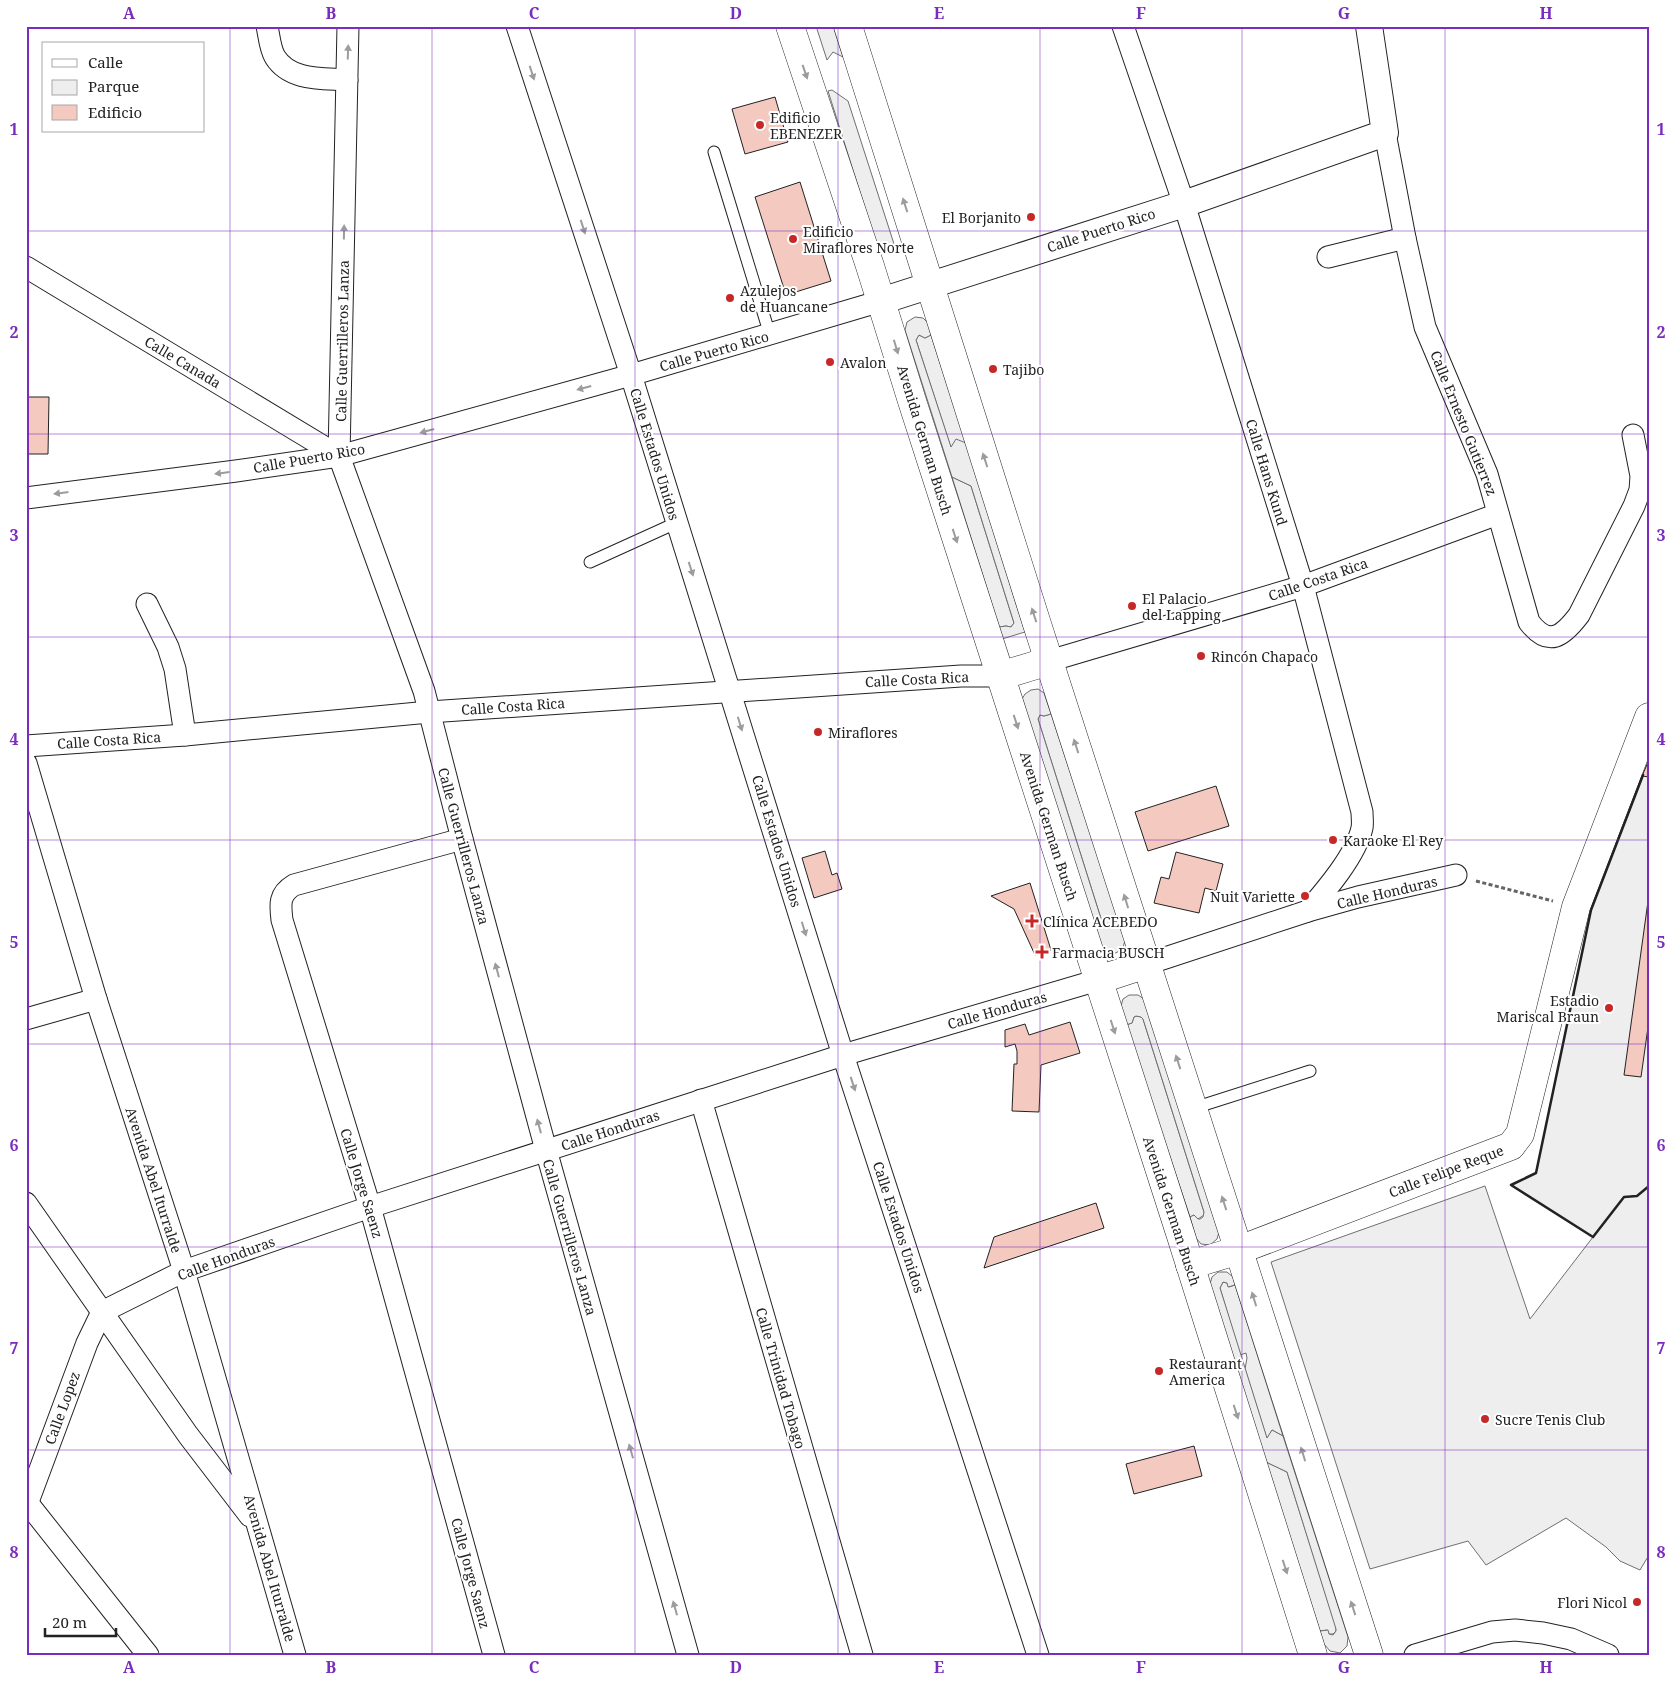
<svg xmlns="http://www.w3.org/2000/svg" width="1675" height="1681" viewBox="0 0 1675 1681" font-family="'Noto Serif',serif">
	<rect width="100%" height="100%" fill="#fff"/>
	<g fill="#eee" stroke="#6f6f6f">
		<path d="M816 26H833L843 57 833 52 827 60Z"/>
		<path d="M832 90 848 101 895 247 879 252 828 91Z"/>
		<path d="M919 335 925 338 931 335 966 443 951 448 916 340Z"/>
		<path d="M952 477 971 486 1014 623 1011 627 1006 626 999 627Z"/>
		<path d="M1051 714 1119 920 1113 928H1107L1103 925 1038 719 1040 715 1044 716Z"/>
		<path d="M1649 760V1555L1640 1570 1620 1561 1606 1547 1566 1518 1486 1565 1468 1541 1370 1569 1271 1262 1485 1186 1530 1319 1593 1237 1511 1185 1536 1173 1591 910Z"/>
		<path d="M1136 1016 1141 1017 1143 1019 1204 1212V1215L1198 1219 1194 1215 1190 1217 1126 1025 1132 1023 1134 1017Z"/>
		<path d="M1223 1282 1227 1283 1229 1287 1235 1285 1283 1436 1272 1430 1267 1439 1245 1369 1247 1358 1246 1353 1240 1355 1220 1288Z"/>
		<path d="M1266 1462 1287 1472 1336 1627V1631L1333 1634H1329L1327 1630 1320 1631Z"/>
	</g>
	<g fill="#ededed" stroke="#6f6f6f">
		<path d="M915 317 923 318 928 323 931 335 925 338 919 335 916 340 951 447 956 439 966 443 1025 632 1002 639 999 627 1006 626 1011 627 1014 623 971 486 952 477 905 330 907 322Z"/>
		<path d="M1038 689 1044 693 1051 714 1044 716 1040 715 1038 719 1103 925 1107 928H1112L1119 920 1125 940 1123 948 1116 953 1108 952 1101 947 1022 699 1025 694 1031 690Z"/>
		<path d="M1129 995H1138L1144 999 1219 1232 1217 1239 1210 1245 1201 1244 1196 1238 1190 1217 1194 1215 1198 1219H1200L1203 1217 1204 1212 1143 1019 1141 1017 1136 1016 1134 1017 1132 1023 1126 1025 1121 1006 1123 999Z"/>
		<path d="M1218 1272H1227L1233 1277 1235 1285 1228 1287 1227 1283 1223 1282 1220 1288 1267 1438 1272 1430 1283 1436 1348 1637 1347 1646 1340 1653 1330 1651 1324 1644 1320 1631 1328 1630 1329 1634 1333 1635 1336 1631V1629L1287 1472 1266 1462 1210 1284 1212 1277Z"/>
	</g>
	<g fill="#f3c9c0" stroke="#222">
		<path d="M775 97 788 142 745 154 732 109Z"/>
		<path d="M800 182 831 281 786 295 755 197Z"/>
		<path d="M26 397H49L48 454H26Z"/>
		<path d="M1649 760V777L1642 776Z"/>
		<path d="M1216 786 1229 826 1148 851 1135 812Z"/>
		<path d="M825 851 832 875 837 873 842 889 814 898 802 858Z"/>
		<path d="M1176 852 1223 864 1216 891 1205 888 1199 913 1154 903 1161 877 1169 879Z"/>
		<path d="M1030 883 1051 950 1035 955 1014 909 991 896Z"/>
		<path d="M1649 894V1020L1641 1077 1624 1075Z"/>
		<path d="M1070 1022 1080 1053 1041 1065 1039 1112 1012 1111 1014 1064H1017V1051L1015 1044 1005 1047V1030L1025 1024 1029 1035Z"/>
		<path d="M1096 1203 1104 1228 984 1268 994 1237Z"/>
		<path d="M1194 1446 1202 1476 1134 1494 1126 1464Z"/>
	</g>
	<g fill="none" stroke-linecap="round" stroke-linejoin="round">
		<g stroke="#222" stroke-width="13">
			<g id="service">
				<path d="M714 152 770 335"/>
				<path d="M590 562 676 523"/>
				<path d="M1194 1108 1310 1071"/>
			</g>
		</g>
		<g stroke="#222" stroke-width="23">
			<g id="minor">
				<path d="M267 26C269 35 270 49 275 57 290 81 322 78 347 80"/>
				<path d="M348 26 339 456 424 691 462 839 546 1150 688 1655"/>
				<path d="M517 26 631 375 843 1055 1038 1655"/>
				<path d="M1123 26 1184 204 1303 586 1362 812C1362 817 1363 823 1362 828 1356 855 1326 890 1308 911"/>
				<path d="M1385 133 1405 238 1425 327 1487 474 1529 622C1549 648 1563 636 1579 615L1634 506 1640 490 1641 476 1633 435"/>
				<path d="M1328 257 1405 238"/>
				<path d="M26 267 339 456"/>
				<path d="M26 498 236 471 339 456 631 375 881 301"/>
				<path d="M147 604 168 647 175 669 185 735"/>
				<path d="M1049 661 1303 586 1498 514"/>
				<path d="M26 746 185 735 429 712 961 676H1000"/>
				<path d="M26 763 96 999 184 1271 295 1655"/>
				<path d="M462 839 294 885C279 894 280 904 282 920L370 1207 494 1655"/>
				<path d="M1147 964 1308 911 1358 897 1456 875"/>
				<path d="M26 1019 96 999"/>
				<path d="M701 1100 862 1655"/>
				<path d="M26 1203 188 1435 250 1516"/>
				<path d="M102 1312 184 1271 370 1207 843 1055 1098 980"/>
				<path d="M26 1501 148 1655"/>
				<path d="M26 1507 87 1343 102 1312"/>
				<path d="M1415 1655 1492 1632 1515 1630 1543 1633 1571 1639 1608 1655"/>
			</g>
		</g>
		<g stroke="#222" stroke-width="28">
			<path id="tertiary" d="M881 301 1184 204 1385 133 1369 26"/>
		</g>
		<g stroke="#222" stroke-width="29">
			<path id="secondary" d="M1239 1250 1511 1146 1520 1134 1576 907 1649 717"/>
		</g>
		<g stroke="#222" stroke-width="29">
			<g id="primary">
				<path d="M790 26 870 266 912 401 1181 1236 1313 1655"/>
				<path d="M848 26 1037 624 1369 1655"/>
				<path d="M1000 676 1049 661"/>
				<path d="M1098 980 1147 964"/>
				<path d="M1190 1265 1239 1250"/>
			</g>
		</g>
		<path stroke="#646464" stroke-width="3" stroke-dasharray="4 2.5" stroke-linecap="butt" d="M1476 881 1553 901"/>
		<use href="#service" stroke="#fff" stroke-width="11"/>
		<use href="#minor" stroke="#fff" stroke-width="21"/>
		<use href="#tertiary" stroke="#fff" stroke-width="26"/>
		<use href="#secondary" stroke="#fff" stroke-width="28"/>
		<use href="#primary" stroke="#fff" stroke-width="28"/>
		<path stroke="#222" stroke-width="2.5" d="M1643 775 1591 910 1536 1173 1511 1185 1593 1237 1624 1197 1637 1196 1649 1186"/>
	</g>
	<defs><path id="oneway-solid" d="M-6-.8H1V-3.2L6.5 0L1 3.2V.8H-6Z" transform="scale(1.25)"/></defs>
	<g fill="#9c9c9c">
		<use href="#oneway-solid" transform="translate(348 52) rotate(-88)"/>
		<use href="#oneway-solid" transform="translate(805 72) rotate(71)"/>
		<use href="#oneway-solid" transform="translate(532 73) rotate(72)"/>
		<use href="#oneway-solid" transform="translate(905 205) rotate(-108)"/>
		<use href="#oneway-solid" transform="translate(583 227) rotate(72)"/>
		<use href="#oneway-solid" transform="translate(344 232) rotate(-89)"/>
		<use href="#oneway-solid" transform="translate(896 347) rotate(73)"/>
		<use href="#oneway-solid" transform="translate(584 388) rotate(165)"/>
		<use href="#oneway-solid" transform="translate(427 431) rotate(165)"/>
		<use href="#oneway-solid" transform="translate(985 460) rotate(-108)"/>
		<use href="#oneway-solid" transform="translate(222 473) rotate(173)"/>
		<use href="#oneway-solid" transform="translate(61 493) rotate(173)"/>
		<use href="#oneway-solid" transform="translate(955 536) rotate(72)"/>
		<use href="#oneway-solid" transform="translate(691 569) rotate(72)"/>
		<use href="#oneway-solid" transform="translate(1034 615) rotate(-108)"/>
		<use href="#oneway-solid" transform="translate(1016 722) rotate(72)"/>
		<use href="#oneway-solid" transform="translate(740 724) rotate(73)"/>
		<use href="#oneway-solid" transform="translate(1076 746) rotate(-108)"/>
		<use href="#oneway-solid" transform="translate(1126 901) rotate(-107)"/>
		<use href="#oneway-solid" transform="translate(804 929) rotate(73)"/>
		<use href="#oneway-solid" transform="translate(497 970) rotate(-105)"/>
		<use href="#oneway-solid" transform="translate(1113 1027) rotate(72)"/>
		<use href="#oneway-solid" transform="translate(1178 1062) rotate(-108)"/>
		<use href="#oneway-solid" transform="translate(853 1084) rotate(72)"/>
		<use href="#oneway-solid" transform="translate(539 1126) rotate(-105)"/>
		<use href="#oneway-solid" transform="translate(1224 1203) rotate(-108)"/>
		<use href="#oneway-solid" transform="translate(1254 1299) rotate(-107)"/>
		<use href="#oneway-solid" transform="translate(1236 1412) rotate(72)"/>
		<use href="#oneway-solid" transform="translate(631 1451) rotate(-106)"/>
		<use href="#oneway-solid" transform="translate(1303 1454) rotate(-107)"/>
		<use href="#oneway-solid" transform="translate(1285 1567) rotate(72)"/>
		<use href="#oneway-solid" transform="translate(675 1608) rotate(-106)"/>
		<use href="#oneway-solid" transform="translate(1353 1608) rotate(-108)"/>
	</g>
	<path fill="none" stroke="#7b2cbf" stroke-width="1" stroke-opacity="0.55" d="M230 26V1655M432 26V1655M635 26V1655M838 26V1655M1040 26V1655M1242 26V1655M1445 26V1655M26 231H1649M26 434H1649M26 637H1649M26 840H1649M26 1044H1649M26 1247H1649M26 1450H1649"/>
	<g fill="#c62828" stroke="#fff" stroke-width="2">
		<circle cx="760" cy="125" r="5"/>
		<circle cx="1031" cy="217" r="5"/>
		<circle cx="793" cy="239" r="5"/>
		<circle cx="730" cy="298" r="5"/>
		<circle cx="830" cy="362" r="5"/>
		<circle cx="993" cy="369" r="5"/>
		<circle cx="1132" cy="606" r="5"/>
		<circle cx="1201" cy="656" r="5"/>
		<circle cx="818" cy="732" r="5"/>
		<circle cx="1333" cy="840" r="5"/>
		<circle cx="1305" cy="896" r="5"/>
		<path d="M1029.5 913.5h5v5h5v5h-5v5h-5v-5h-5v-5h5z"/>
		<path d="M1039.5 944.5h5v5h5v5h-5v5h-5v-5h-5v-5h5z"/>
		<circle cx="1609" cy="1008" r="5"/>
		<circle cx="1159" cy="1371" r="5"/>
		<circle cx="1485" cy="1419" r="5"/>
		<circle cx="1637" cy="1602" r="5"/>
	</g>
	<g text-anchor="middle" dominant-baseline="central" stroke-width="4" stroke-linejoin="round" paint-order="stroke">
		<g font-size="14" fill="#222" stroke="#fff" text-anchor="start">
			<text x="770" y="117">Edificio<tspan x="770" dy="16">EBENEZER</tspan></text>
			<text x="1021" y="217" text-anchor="end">El Borjanito</text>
			<text x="803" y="231">Edificio<tspan x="803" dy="16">Miraflores Norte</tspan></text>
			<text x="740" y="290">Azulejos<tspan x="740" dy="16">de Huancane</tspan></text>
			<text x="840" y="362">Avalon</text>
			<text x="1003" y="369">Tajibo</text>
			<text x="1142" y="598">El Palacio<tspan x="1142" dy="16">del Lapping</tspan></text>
			<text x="1211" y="656">Rincón Chapaco</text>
			<text x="828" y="732">Miraflores</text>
			<text x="1343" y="840">Karaoke El Rey</text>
			<text x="1295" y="896" text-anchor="end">Nuit Variette</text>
			<text x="1043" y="921">Clínica ACEBEDO</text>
			<text x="1052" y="952">Farmacia BUSCH</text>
			<text x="1599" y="1000" text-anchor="end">Estadio<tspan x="1599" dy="16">Mariscal Braun</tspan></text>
			<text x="1169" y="1363">Restaurant<tspan x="1169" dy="16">America</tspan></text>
			<text x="1495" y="1419">Sucre Tenis Club</text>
			<text x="1627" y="1602" text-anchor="end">Flori Nicol</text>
		</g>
		<g font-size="14" fill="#222" stroke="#fff">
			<text transform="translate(1101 230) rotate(-18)">Calle Puerto Rico</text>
			<text transform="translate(342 341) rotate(-89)">Calle Guerrilleros Lanza</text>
			<text transform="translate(714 351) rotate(-16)">Calle Puerto Rico</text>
			<text transform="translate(183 362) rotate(31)">Calle Canada</text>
			<text transform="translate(1464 423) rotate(68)">Calle Ernesto Gutierrez</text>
			<text transform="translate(925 440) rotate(73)">Avenida German Busch</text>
			<text transform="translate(655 454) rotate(73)">Calle Estados Unidos</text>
			<text transform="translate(309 458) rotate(-10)">Calle Puerto Rico</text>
			<text transform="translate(1267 472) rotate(73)">Calle Hans Kund</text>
			<text transform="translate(1318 579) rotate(-19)">Calle Costa Rica</text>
			<text transform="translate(917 679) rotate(-3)">Calle Costa Rica</text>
			<text transform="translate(513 706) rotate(-4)">Calle Costa Rica</text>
			<text transform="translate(109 740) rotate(-4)">Calle Costa Rica</text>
			<text transform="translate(1049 826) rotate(72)">Avenida German Busch</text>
			<text transform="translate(777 841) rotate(73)">Calle Estados Unidos</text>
			<text transform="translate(464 846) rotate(75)">Calle Guerrilleros Lanza</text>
			<text transform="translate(1387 892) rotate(-13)">Calle Honduras</text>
			<text transform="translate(997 1010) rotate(-16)">Calle Honduras</text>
			<text transform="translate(610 1130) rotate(-18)">Calle Honduras</text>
			<text transform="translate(1446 1171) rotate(-21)">Calle Felipe Reque</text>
			<text transform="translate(154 1180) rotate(72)">Avenida Abel Iturralde</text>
			<text transform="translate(362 1183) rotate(73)">Calle Jorge Saenz</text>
			<text transform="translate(1172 1211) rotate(72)">Avenida German Busch</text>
			<text transform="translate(899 1227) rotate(72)">Calle Estados Unidos</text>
			<text transform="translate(570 1237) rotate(74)">Calle Guerrilleros Lanza</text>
			<text transform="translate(226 1258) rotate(-20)">Calle Honduras</text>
			<text transform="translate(781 1378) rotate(74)">Calle Trinidad Tobago</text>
			<text transform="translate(62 1408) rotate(-70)">Calle Lopez</text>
			<text transform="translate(270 1568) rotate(74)">Avenida Abel Iturralde</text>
			<text transform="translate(471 1573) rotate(75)">Calle Jorge Saenz</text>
		</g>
	</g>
	<rect width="1675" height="1681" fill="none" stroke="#ffffff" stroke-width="55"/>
	<rect x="42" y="42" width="162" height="90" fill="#ffffff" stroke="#a7a7a7"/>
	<rect x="52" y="59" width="25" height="8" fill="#ffffff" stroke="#a7a7a7"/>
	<text x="88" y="68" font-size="15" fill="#222222">Calle</text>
	<rect x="52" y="80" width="25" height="15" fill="#eeeeee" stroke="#a7a7a7"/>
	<text x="88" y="92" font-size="15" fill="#222222">Parque</text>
	<rect x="52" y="105" width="25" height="15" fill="#f3c9c0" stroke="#a7a7a7"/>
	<text x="88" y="118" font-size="15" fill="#222222">Edificio</text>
	<path d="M45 1628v8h71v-8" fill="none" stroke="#222222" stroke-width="2.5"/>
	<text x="52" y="1628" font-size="15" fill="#222222" stroke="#ffffff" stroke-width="4" paint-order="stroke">20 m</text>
	<rect x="28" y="28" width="1620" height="1626" fill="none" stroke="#7b2cbf" stroke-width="2"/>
	<g font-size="16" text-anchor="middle" font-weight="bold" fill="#7b2cbf">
		<text x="129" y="19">A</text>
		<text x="331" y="19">B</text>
		<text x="534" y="19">C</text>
		<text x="736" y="19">D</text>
		<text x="939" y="19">E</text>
		<text x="1141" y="19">F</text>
		<text x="1344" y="19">G</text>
		<text x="1546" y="19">H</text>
		<text x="14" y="135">1</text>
		<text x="1661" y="135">1</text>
		<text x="14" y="338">2</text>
		<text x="1661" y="338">2</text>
		<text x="14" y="541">3</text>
		<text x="1661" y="541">3</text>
		<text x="14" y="745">4</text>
		<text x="1661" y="745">4</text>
		<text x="14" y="948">5</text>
		<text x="1661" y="948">5</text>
		<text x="14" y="1151">6</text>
		<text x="1661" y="1151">6</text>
		<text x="14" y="1354">7</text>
		<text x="1661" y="1354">7</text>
		<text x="14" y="1558">8</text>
		<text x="1661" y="1558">8</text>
		<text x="129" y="1673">A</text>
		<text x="331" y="1673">B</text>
		<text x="534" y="1673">C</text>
		<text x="736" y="1673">D</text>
		<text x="939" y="1673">E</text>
		<text x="1141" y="1673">F</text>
		<text x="1344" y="1673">G</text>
		<text x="1546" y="1673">H</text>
	</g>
</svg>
